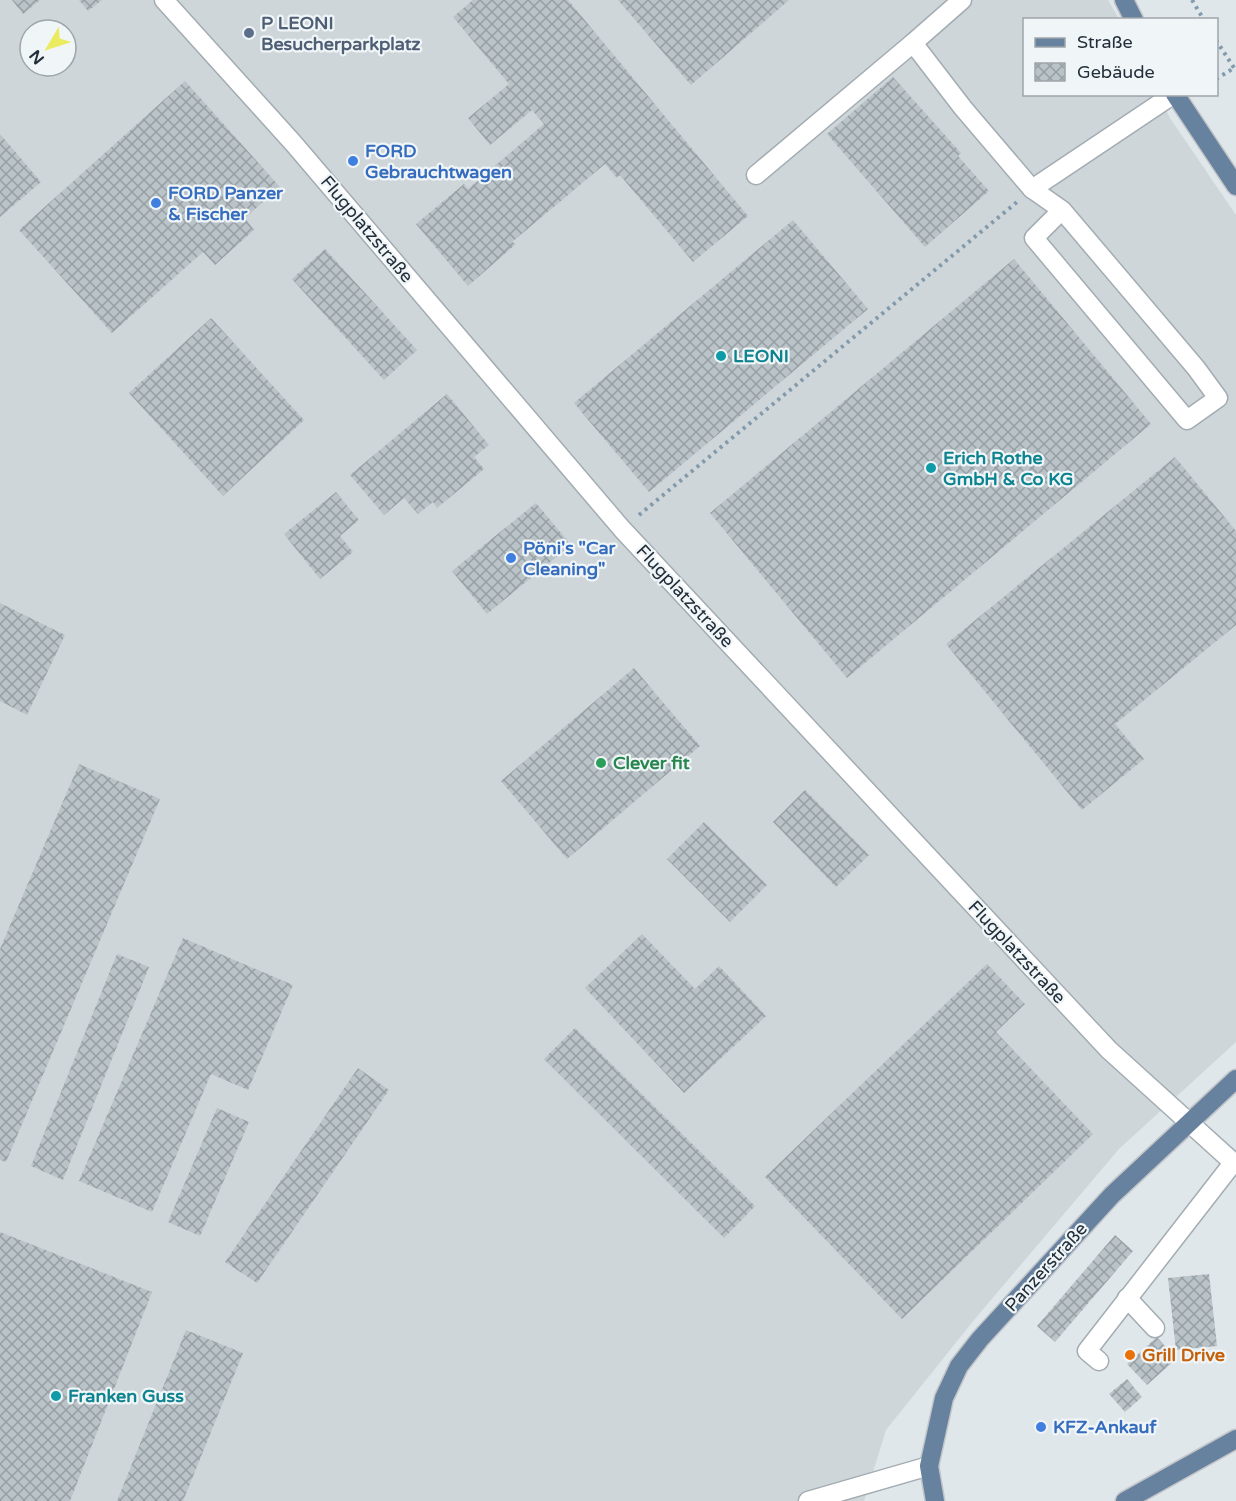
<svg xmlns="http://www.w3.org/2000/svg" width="1236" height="1501" viewBox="0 0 1236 1501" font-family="'Varela Round',sans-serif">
	<defs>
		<pattern id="building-cross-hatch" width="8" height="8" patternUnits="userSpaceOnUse" patternTransform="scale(1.5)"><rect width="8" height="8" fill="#b9c3c8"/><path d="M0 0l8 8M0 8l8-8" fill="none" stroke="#969fa3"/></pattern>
	</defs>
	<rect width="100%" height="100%" fill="#e0e7ea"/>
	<path fill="#ced6da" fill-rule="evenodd" d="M0 0H1108L1119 19 1024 20V94L1158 95 1170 118 1236 215V1042L1119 1149 974 1320 886 1430 864 1501H0ZM30 30H66V66H30Z"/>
	<g fill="url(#building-cross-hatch)">
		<path d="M12 0H40L23 14Z"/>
		<path d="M79 0H102L88 11Z"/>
		<path d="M473 0H568L748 216 693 262 620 175 617 178 605 164 512 242 516 244 468 286 416 224 464 184 468 189 544 124 532 110 490 145 468 118 509 84 453 17Z"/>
		<path d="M618 0H789L691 85Z"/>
		<path d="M893 77 961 153 958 156 989 191 925 247 827 134Z"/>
		<path d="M185 81 280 187 245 218 254 230 215 265 203 252 112 333 19 230Z"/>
		<path d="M0 134 41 182 0 217Z"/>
		<path d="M793 220 868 309 649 492 574 403Z"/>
		<path d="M325 249 417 350 384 380 292 279Z"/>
		<path d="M1014 259 1151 424 847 678 710 513Z"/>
		<path d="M211 318 304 420 223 496 129 393Z"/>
		<path d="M447 394 489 445 474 457 484 469 437 508 433 502 418 514 404 498 384 515 350 475Z"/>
		<path d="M1175 457 1236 531V625L1115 724 1144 759 1082 810 946 644Z"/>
		<path d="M336 492 359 520 340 536 353 552 320 579 284 534Z"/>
		<path d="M536 503 571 545 487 614 452 571Z"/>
		<path d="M0 603 65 635 27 715 0 701Z"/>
		<path d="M634 668 700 746 567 859 501 781Z"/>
		<path d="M79 764 160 799 6 1162 0 1160V949Z"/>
		<path d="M805 790 869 855 836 887 773 822Z"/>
		<path d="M704 822 767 885 730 922 667 859Z"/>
		<path d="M642 934 695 989 719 966 766 1016 684 1093 585 988Z"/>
		<path d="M183 938 293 985 248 1090 211 1074 152 1212 79 1181Z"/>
		<path d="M117 954 149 967 63 1180 31 1166Z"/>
		<path d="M987 964 1025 1004 996 1032 1093 1134 902 1319 765 1177Z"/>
		<path d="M575 1028 755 1206 724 1238 544 1059Z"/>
		<path d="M358 1068 389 1090 257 1283 225 1262Z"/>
		<path d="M217 1108 249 1122 200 1236 168 1222Z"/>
		<path d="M0 1232 152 1292 70 1501H0Z"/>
		<path d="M1115 1235 1133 1251 1055 1342 1037 1326Z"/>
		<path d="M1209 1274 1217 1346 1176 1350 1168 1278Z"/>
		<path d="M186 1330 243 1353 183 1501H117Z"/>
		<path d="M1157 1337 1176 1359 1147 1385 1127 1364Z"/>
		<path d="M1127 1379 1142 1397 1125 1412 1109 1394Z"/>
	</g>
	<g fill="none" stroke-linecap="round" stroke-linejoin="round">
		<g stroke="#a3acb2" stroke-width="21">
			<g id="minor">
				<path d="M164 0 294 144 622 529 1109 1050 1236 1165"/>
				<path d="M913 43 962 0"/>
				<path d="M756 175 913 43 963 108 1032 189 1062 210 1196 368 1218 398 1187 420 1034 238 1062 210"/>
				<path d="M1032 189 1174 94"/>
				<path d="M1127 1298 1155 1328"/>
				<path d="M1099 1361 1087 1351 1233 1163"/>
				<path d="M808 1501 929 1466"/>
			</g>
		</g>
		<g stroke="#c1c4c8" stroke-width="21">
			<g id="major">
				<path d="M1124 0 1134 20"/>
				<path d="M1175 94 1236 186"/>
				<path d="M935 1501 929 1466 944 1398 959 1366 980 1339 1112 1195 1236 1079"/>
				<path d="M1125 1501 1236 1439"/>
			</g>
		</g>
		<g stroke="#829aac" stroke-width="4" stroke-dasharray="3 4.5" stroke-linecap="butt">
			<path d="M1192 0 1204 20"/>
			<path d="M1216 40 1236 71"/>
			<path d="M1216 79 1234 68"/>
			<path d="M639 515 1017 202"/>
		</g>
		<use href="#minor" stroke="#fff" stroke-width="18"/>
		<use href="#major" stroke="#67829e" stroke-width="18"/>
	</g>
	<circle fill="#5c6f8a" stroke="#f0f5f7" stroke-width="2" cx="249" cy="33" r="6"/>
	<g fill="#3f7fe0" stroke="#f0f5f7" stroke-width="2">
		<circle cx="353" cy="161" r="6"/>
		<circle cx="156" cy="203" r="6"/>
		<circle cx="511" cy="558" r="6"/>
		<circle cx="1041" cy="1427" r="6"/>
	</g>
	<g fill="#0f9aa8" stroke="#f0f5f7" stroke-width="2">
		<circle cx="721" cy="356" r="6"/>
		<circle cx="931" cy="468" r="6"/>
		<circle cx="56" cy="1396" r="6"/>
	</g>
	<circle fill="#2e9e5b" stroke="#f0f5f7" stroke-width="2" cx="601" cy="763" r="6"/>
	<circle fill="#e8710a" stroke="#f0f5f7" stroke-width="2" cx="1130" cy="1355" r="6"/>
	<g text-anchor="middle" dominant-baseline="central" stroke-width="4.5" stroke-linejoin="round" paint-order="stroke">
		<g font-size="18" font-weight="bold" fill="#4e5e75" stroke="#f0f5f7" text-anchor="start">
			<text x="261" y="23">P LEONI<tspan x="261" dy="21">Besucherparkplatz</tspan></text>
		</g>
		<g font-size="18" font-weight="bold" fill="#366cbe" stroke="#f0f5f7" text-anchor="start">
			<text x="365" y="151">FORD<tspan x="365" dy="21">Gebrauchtwagen</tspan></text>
			<text x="168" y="193">FORD Panzer<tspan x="168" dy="21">&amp; Fischer</tspan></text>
			<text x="523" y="548">Pöni's "Car<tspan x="523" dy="21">Cleaning"</tspan></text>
			<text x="1053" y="1427">KFZ-Ankauf</text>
		</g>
		<g font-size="18" fill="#222e3a" stroke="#f0f5f7">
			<text transform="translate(367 229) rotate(50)">Flugplatzstraße</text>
			<text transform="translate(685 596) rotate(47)">Flugplatzstraße</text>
			<text transform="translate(1017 952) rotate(47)">Flugplatzstraße</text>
			<text transform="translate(1046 1267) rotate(-48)">Panzerstraße</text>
		</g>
		<g font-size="18" font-weight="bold" fill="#0d838f" stroke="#f0f5f7" text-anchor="start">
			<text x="733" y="356">LEONI</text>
			<text x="943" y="458">Erich Rothe<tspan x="943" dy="21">GmbH &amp; Co KG</tspan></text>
			<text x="68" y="1396">Franken Guss</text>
		</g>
		<g font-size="18" font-weight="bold" fill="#27864d" stroke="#f0f5f7" text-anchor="start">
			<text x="613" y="763">Clever fit</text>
		</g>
		<g font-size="18" font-weight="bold" fill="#c56008" stroke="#f0f5f7" text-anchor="start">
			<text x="1142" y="1355">Grill Drive</text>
		</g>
	</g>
	<rect x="1023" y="18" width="195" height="78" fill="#f0f5f7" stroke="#9ea5ab" stroke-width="1.5"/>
	<rect x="1035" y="38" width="30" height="9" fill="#67829e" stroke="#9ea5ab" stroke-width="1.5"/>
	<text x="1077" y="48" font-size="18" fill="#222e3a">Straße</text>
	<rect x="1035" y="63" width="30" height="18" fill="url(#building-cross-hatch)" stroke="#9ea5ab" stroke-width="1.5"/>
	<text x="1077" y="78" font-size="18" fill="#222e3a">Gebäude</text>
	<g transform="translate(48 48) rotate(231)"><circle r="28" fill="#f0f5f7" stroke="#9ea5ab" stroke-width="1.5"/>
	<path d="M0-4.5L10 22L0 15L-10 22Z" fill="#eaeb5e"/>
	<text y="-9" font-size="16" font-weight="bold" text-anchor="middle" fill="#222e3a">N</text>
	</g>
</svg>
